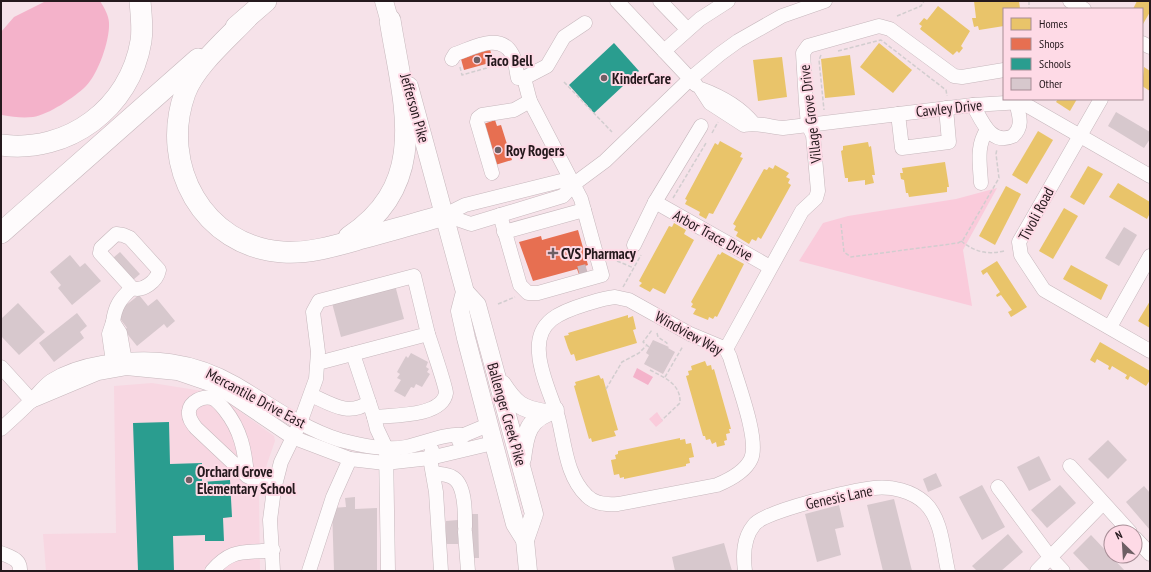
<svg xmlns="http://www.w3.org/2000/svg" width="1151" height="572" viewBox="0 0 1151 572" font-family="'PT Sans Narrow',sans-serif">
	<rect width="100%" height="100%" fill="#f6e2e9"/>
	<path fill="#f8d7e2" d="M152 383 215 393 274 436 275 441 267 464 259 497 260 571H46L43 534 116 533 114 386Z"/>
	<g fill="#facbdb">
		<path d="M997 188 963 250 972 306 799 261 823 223 848 216 956 199Z"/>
		<path d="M657 412 663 421 656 427 649 419Z"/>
	</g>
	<g fill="#f4b2ca">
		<path d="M46 1H100C104 7 109 16 109 23 110 40 98 74 86 86 75 97 48 115 33 117 22 118 13 117 2 115L1 32 14 17Z"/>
		<path d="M637 368 653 377 648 385 633 377Z"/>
	</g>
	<g fill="#e9c46a">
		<path d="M974 1H1019L1020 9H1004V26L979 30 978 26 974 27 972 18H976Z"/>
		<path d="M1137 1H1150V12L1143 24 1142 9H1133Z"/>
		<path d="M938 6 970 31 961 46 963 48 959 53 957 51 953 55 920 29 922 26 919 24 924 18 927 20Z"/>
		<path d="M879 43 912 70 893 93 860 67Z"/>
		<path d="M850 55 855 95 825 98 821 59Z"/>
		<path d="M782 57 787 97 758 101 753 60Z"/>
		<path d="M1144 67 1150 71V91L1142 86Z"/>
		<path d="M1058 99H1077L1070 111 1056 102Z"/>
		<path d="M1038 131 1053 140 1027 184 1012 175Z"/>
		<path d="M720 141 742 153 740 157 743 158 713 214 709 213 706 219 699 215 700 212 685 204 687 200 685 199 715 143 718 145Z"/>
		<path d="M868 142 869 147 871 146 875 175H872L874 183 865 185V180L848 182V178H845L841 151 843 150V146Z"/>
		<path d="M945 162 949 187H947V192L909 197 908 193H906L904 180 901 179 900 173H903L902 168Z"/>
		<path d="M775 165 789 173 786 177 790 179 788 183 791 185 761 239 758 237 756 241 752 239 749 244 736 236 738 232 734 230 736 226 733 224 764 169 767 170 769 167 773 169Z"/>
		<path d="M1088 166 1103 174 1084 205 1070 197Z"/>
		<path d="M1118 183 1150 202V213L1147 219 1109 197Z"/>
		<path d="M1006 186 1021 194 995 245 979 236Z"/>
		<path d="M1064 208 1078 216 1053 259 1039 251Z"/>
		<path d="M674 223 686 230 684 234 694 240 665 294 653 288 650 292 639 286 642 283 639 281 669 226 672 227Z"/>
		<path d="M722 252 744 264 717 317 715 316 713 319 709 317 708 320 693 314 696 309 691 307 693 304 691 302 718 254 720 255Z"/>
		<path d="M997 261 1027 307 1011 317 1008 312 1012 310 1001 295 997 297 996 295 1000 292 987 272 983 275 981 271Z"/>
		<path d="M1071 265 1108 285 1101 300 1063 279Z"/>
		<path d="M1150 301V328L1138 321Z"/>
		<path d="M628 315V318L633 316 636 329 633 330 637 343 576 361 574 354 571 355 568 348 564 336 569 335 568 333Z"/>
		<path d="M1100 342 1150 371V380L1146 386 1130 376 1128 380 1125 378 1127 375 1112 366 1110 370 1108 369 1109 366 1097 359 1095 363 1090 360Z"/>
		<path d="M705 361 707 366 711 365 712 370 714 369 731 429H729L730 433 726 434 727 440 724 441 725 445 717 447 716 442 712 444 710 439 706 440 705 436H703L686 376 689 375 688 371 692 370 691 366Z"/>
		<path d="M599 375 601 379 603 378 618 430 614 431 616 436 592 442 591 438 589 439 574 386 576 385 575 382Z"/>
		<path d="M680 438V440L685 439 686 444 691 443 694 457 689 458 690 463 686 464V466L624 479V477L620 478 619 474 614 475 611 460 616 459 615 455 618 454V451Z"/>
	</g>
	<g fill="#e76f51">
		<path d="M490 49 493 62 464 70 461 59Z"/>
		<path d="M495 120 497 126 501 125 512 160 492 166 481 125Z"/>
		<path d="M578 230 588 265 585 266 588 275 580 277 577 269 533 281 519 242 541 236 542 240Z"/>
	</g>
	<g fill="#2a9d8f">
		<path d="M614 43 639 71 594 113 569 85Z"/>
		<path d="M169 422 170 464 202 463V482L230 480 232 517 223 518 224 541H205V535L173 536 174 571H138L133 423Z"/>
	</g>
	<g fill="#d7c8cd">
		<path d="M1116 112 1150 132V139L1144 148 1108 126Z"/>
		<path d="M1124 227 1137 235 1119 266 1105 258Z"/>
		<path d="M120 252 140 274 133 280 113 258Z"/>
		<path d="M70 255 80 267 85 263 101 281 72 305 58 288 61 285 50 272Z"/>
		<path d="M395 285 404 319 341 337 332 303Z"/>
		<path d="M139 295 148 306 157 299 175 321 167 328 164 324 137 346 124 330 127 328 116 313Z"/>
		<path d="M18 303 45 332 19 355 1 336V319Z"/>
		<path d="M77 313 87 326 80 332 84 338 54 362 39 343Z"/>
		<path d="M653 340 669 347 668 348 675 352 663 374 644 364 649 355 646 353Z"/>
		<path d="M411 353 428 362 426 367 429 369 427 372 430 374 422 387 416 384 414 388 411 387 405 397 394 391 401 380 397 378 400 374 397 372 406 356 408 358Z"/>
		<path d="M1108 440 1127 460 1108 479 1088 459Z"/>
		<path d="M1039 456 1051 480 1029 491 1017 467Z"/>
		<path d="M936 473 942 486 928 492 923 479Z"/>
		<path d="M982 485 1005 527 982 540 959 497Z"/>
		<path d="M1060 485 1076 503 1047 528 1031 510Z"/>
		<path d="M1144 486 1150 493V530L1126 502Z"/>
		<path d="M355 497V509L377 508V571H334L332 508 346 507 345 498Z"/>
		<path d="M894 499 912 571H883L867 505Z"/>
		<path d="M839 505 844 527 835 529 841 555 817 562 805 514Z"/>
		<path d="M470 514H478L479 558H472L458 532V544H446V521L458 520Z"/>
		<path d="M1008 534 1023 552 1001 571H977L972 566Z"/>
		<path d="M1091 535 1125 571H1090L1073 553Z"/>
		<path d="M724 543 732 571H675L672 557Z"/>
	</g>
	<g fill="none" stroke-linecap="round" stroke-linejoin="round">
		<path stroke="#ccbac0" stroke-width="14" stroke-dasharray="14 7" stroke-linecap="butt" d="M579 273 587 271"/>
		<g stroke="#c6b7bc" stroke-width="15">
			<g id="minor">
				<path d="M617 1 696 85"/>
				<path d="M660 1 687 29"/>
				<path d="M1070 1 1084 9"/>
				<path d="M1142 43 1150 47"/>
				<path d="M664 51 700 19 728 1"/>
				<path d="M452 59 455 54C473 48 500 32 512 54 516 60 516 71 518 78H524L547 66 564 37 585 23"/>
				<path d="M1101 99 1019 242 1021 255 1044 290 1150 351"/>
				<path d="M973 105C982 121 991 146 1013 136 1024 126 1019 115 1016 102"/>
				<path d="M898 114 902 148 949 142 946 108"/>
				<path d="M753 123C740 107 720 96 701 89L710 103 744 125C757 122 770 127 783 128L973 105 1021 102 1150 176"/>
				<path d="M492 173 477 122 478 118 482 115 514 110 530 101"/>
				<path d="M981 183C980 164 976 146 987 130"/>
				<path d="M655 202 770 267"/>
				<path d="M445 215 471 224 563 196 574 184 605 161 690 79 720 54 738 41 782 16 825 1"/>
				<path d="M445 215 465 205 561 181 574 184"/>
				<path d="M500 215 520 285 528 293H538L602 275 581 199 530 101 524 78"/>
				<path d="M504 232 584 210"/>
				<path d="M634 245 655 202 701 126"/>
				<path d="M615 297 629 300 690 334 726 349 730 357C736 379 760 440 751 459 745 472 729 480 717 485L618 504C607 505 595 504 587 496 566 476 565 444 558 417 552 398 540 373 539 353 536 321 560 312 586 304 596 301 605 298 615 297Z"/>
				<path d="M113 322C115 306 120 299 132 288L100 253 101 248 116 234 123 235 130 238 159 270C157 281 143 292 132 288"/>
				<path d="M1110 327 1150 256"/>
				<path d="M726 349 802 211 816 198 818 191 813 135 808 125 806 103 803 53 808 46 879 26 890 29 954 76 962 77 1004 70"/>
				<path d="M353 354 374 417C393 415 442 417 446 393 446 387 431 343 428 334"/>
				<path d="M1 367 32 401"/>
				<path d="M114 369 109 334 113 322 120 333 126 367"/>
				<path d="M311 395C331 404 349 417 369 402"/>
				<path d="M36 399 98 373 126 368 177 373 218 387 292 437 350 459 385 463 430 458 493 443"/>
				<path d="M374 417 377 429 386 448 388 571"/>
				<path d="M1 429C11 420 22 410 32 400 38 394 44 386 51 381 67 371 84 366 102 363 150 355 193 359 236 384 270 404 302 428 340 440 360 445 385 451 406 447 426 443 444 433 464 435"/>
				<path d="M459 441 464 435 488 425"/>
				<path d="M432 450 430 458 436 492 441 571"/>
				<path d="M1070 466 1130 532"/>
				<path d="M433 473C438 474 447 474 452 477 466 484 465 514 465 527"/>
				<path d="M247 476C245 451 241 430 225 410 221 405 216 399 211 398 202 396 190 402 189 411 188 418 192 423 196 428L247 476 274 489"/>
				<path d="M998 487 1050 557 1063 571"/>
				<path d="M465 532 468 571"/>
				<path d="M1135 538 1150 554"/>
				<path d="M1 553C10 557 21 559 20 571"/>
				<path d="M212 571C233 547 244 554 273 550"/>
				<path d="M273 571 270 520 274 489 281 462 300 423 316 379 318 352 313 312 319 301 414 276 428 334 318 363"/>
				<path d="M309 571 333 497 350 459"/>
				<path d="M745 571C743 555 743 538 754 525 763 511 855 490 874 488 892 486 912 491 925 503 942 519 943 550 948 571"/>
				<path d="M1037 571 1103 503"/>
			</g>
		</g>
		<g stroke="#c6b7bc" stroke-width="19">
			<g id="major">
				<path d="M384 1 393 33"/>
				<path d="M409 86 465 292 460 311 466 338 515 524 525 540 528 571"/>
				<path d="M465 292 477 305 534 514 525 540"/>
				<path d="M502 384C515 404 521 409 545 413"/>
				<path d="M522 459C525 433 528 418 555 410"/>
			</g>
		</g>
		<g stroke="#c6b7bc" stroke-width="22">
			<g id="highway">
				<path d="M247 18C227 39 195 66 185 93 159 165 203 247 283 252 310 254 338 245 363 238 391 230 418 223 445 215"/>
				<path d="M236 27 266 1"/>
				<path d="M1 145C68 154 130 108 141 41 143 28 141 14 140 1"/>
				<path d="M1 233 198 59"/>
				<path d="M349 237C432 182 403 102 390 20"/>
			</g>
		</g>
		<g stroke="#d2cdcf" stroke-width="1.5" stroke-dasharray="4 2" stroke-linecap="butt">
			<path d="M1029 1V9"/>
			<path d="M897 16 921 6 924 1"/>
			<path d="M838 51 881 40 946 90 947 96"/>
			<path d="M821 55 819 60 824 110"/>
			<path d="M460 67 462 75 497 65 499 57"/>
			<path d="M564 82 612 132"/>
			<path d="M712 133 718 122"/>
			<path d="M673 198 706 143"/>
			<path d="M841 224 844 252 851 257 958 243 963 240 999 178 996 154 997 149"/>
			<path d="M961 241C975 252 987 255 1004 251"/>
			<path d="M617 261 634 268"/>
			<path d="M623 287 641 255"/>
			<path d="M498 304 515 297"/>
			<path d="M657 333 658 337 667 343 666 345"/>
			<path d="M649 347 643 342 652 330"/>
			<path d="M650 370C665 378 681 384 680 403L662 420"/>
			<path d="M665 377 683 346"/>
			<path d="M606 389 622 362 639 353 646 346"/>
		</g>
		<use href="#minor" stroke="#fefbfc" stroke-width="14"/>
		<use href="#major" stroke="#fefbfc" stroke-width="18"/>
		<use href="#highway" stroke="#fefbfc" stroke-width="21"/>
	</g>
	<g fill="#6e5f64" stroke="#fedae6" stroke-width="1.5">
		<circle cx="477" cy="60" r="4"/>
		<circle cx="604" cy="78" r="4"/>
		<circle cx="498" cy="150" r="4"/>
		<path d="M551 247h4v4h4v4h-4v4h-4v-4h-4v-4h4z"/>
		<circle cx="189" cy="480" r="4"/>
	</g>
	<g text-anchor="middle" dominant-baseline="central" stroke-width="4" stroke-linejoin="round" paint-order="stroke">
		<g font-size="15" font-weight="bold" fill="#25191d" stroke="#fedae6" text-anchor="start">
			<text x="485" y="60">Taco Bell</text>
			<text x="612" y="78">KinderCare</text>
			<text x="506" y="150">Roy Rogers</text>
			<text x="561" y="253">CVS Pharmacy</text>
			<text x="197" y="471">Orchard Grove<tspan x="197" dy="17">Elementary School</tspan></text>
		</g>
		<g font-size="15" fill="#25191d" stroke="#fedae6">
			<text transform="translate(415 108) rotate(74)">Jefferson Pike</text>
			<text transform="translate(949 108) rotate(-6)">Cawley Drive</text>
			<text transform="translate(810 114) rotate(-97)">Village Grove Drive</text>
			<text transform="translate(1036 214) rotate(-62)">Tivoli Road</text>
			<text transform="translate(713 235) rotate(29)">Arbor Trace Drive</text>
			<text transform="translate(689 333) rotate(29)">Windview Way</text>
			<text transform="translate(256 398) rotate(28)">Mercantile Drive East</text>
			<text transform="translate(507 414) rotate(74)">Ballenger Creek Pike</text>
			<text transform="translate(839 497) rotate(-12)">Genesis Lane</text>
		</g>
	</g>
	<rect width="1151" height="572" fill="none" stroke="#25191d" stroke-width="4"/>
	<rect x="1003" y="8" width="140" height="92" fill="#fedae6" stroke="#a78d96"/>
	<rect x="1011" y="18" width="20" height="12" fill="#e9c46a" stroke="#a78d96"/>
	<text x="1039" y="28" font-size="12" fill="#25191d">Homes</text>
	<rect x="1011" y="38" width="20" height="12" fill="#e76f51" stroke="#a78d96"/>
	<text x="1039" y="48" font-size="12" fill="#25191d">Shops</text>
	<rect x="1011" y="58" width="20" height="12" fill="#2a9d8f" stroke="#a78d96"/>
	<text x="1039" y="68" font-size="12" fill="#25191d">Schools</text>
	<rect x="1011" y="78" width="20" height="12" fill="#d7c8cd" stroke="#a78d96"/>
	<text x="1039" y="88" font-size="12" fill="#25191d">Other</text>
	<g transform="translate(1123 544) rotate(335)"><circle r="19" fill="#fedae6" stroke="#a78d96"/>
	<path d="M0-3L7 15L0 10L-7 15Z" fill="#6e5f64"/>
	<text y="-6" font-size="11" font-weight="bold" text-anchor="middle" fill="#25191d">N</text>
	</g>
</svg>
